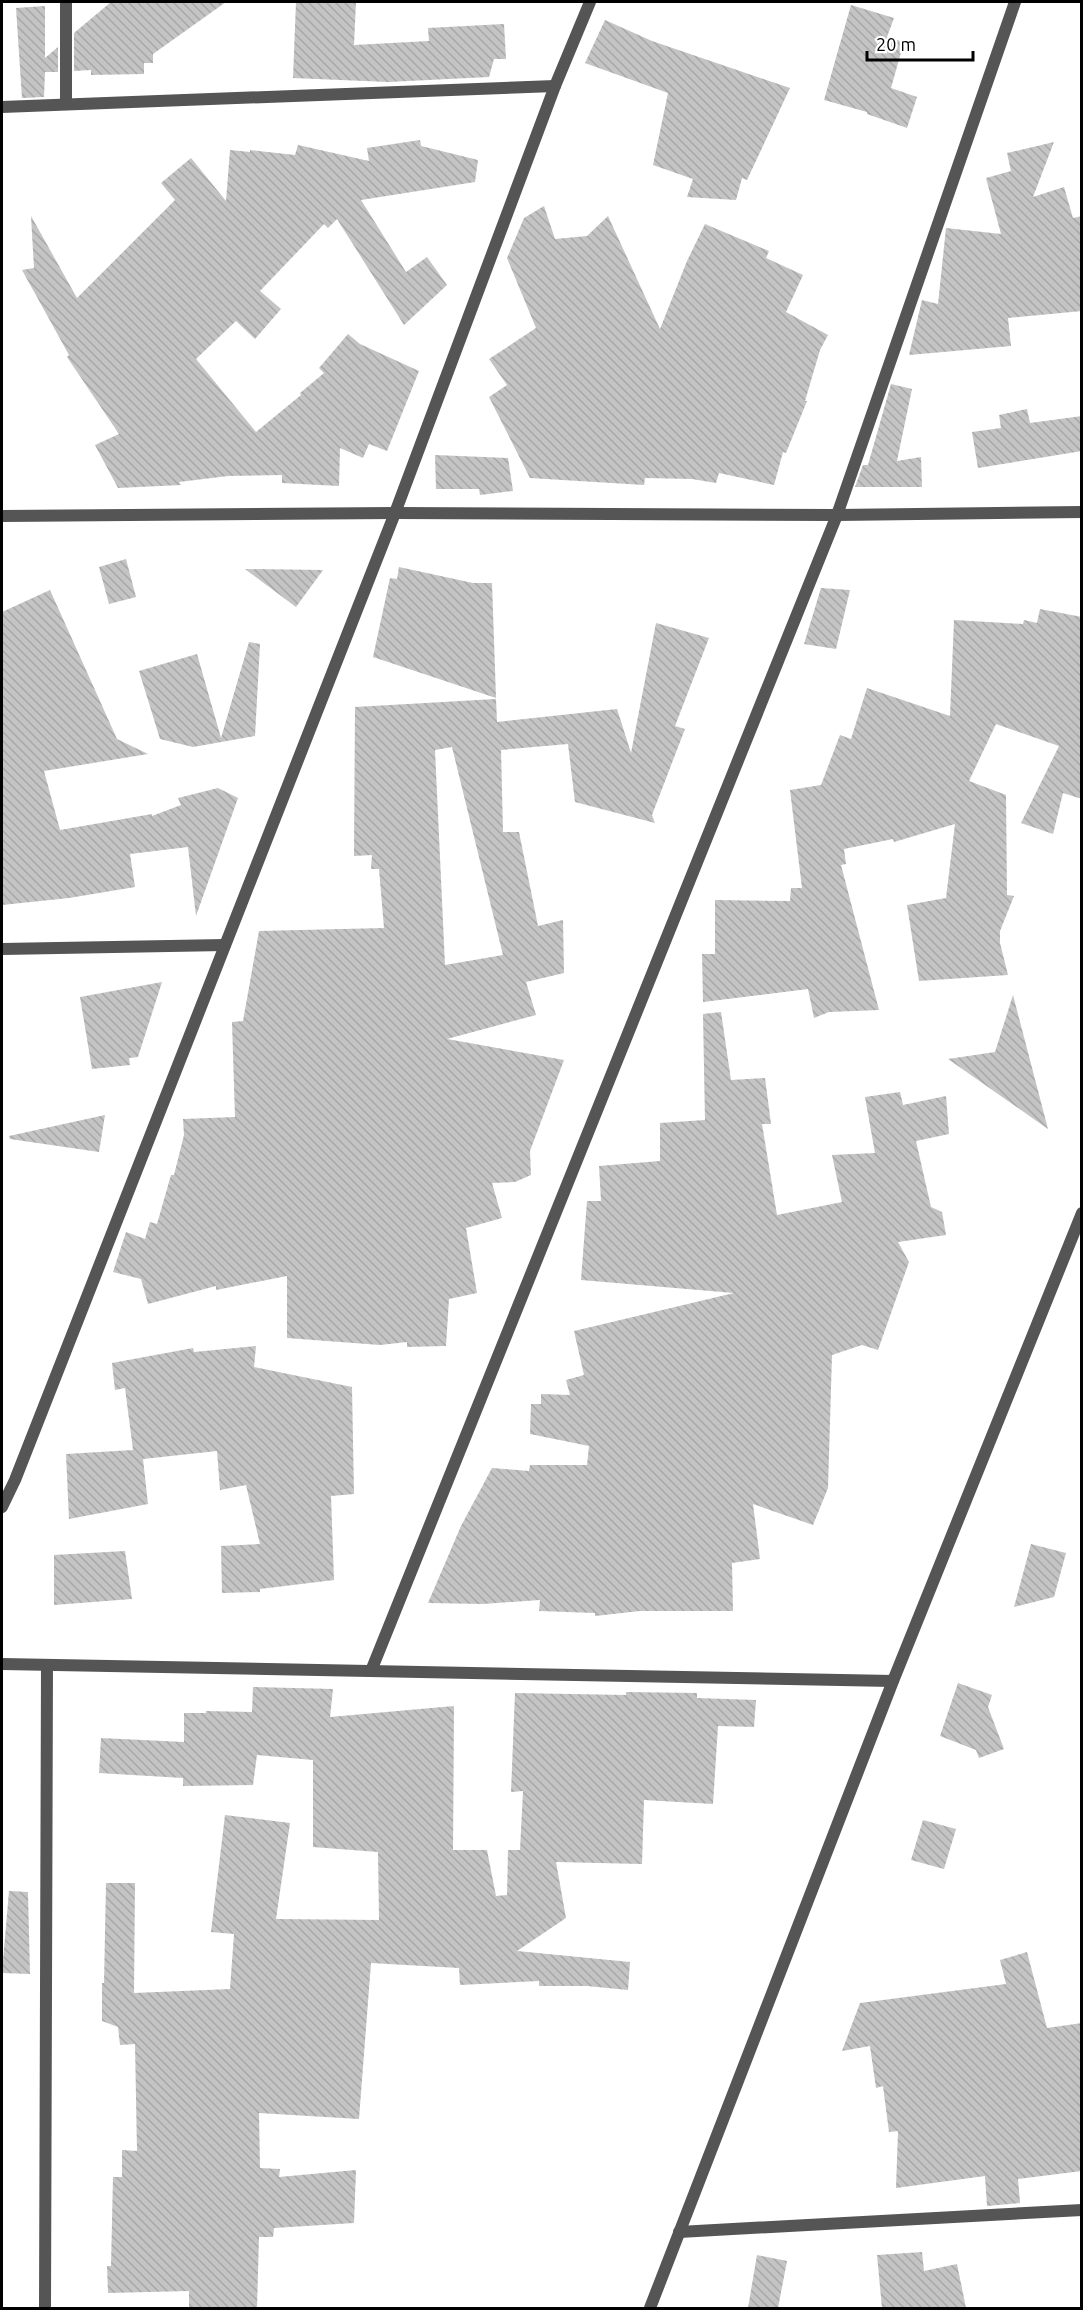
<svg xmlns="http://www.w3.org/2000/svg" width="1083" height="2310" viewBox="0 0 1083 2310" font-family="Ubuntu,sans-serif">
	<defs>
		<pattern id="building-back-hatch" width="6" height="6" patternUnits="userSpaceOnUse" patternTransform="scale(1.5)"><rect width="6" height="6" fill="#c4c4c4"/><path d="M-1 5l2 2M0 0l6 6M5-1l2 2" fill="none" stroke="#a7a7a7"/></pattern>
	</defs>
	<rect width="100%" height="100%" fill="#fff"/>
	<g fill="url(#building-back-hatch)" fill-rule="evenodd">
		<path d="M111 2H226L153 54V63H144V74L91 75V70L74 71V33Z"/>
		<path d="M296 2H356L354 45 429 41 428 28 504 24 506 59H494L489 77 388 82 293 78Z"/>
		<path d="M851 5 894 18 887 37 904 42 891 88 917 97 907 128 867 114V112L824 100Z"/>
		<path d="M45 6V58L58 47V72H45L44 97 22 98 16 8Z"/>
		<path d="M605 20 652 41 790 88 747 180 742 178 736 200 687 197 693 179 653 165 668 93 585 63Z"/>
		<path d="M420 140 421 146 478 160 475 182 361 200 406 272 427 257 447 285 404 325 337 219 328 228 324 224 260 291 281 309 255 339 236 321 196 359 256 432 301 395 300 393 324 373 319 368 348 334 360 344 419 371 387 451 369 444 363 458 340 448 339 486 282 483V475L228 476 179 482 181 485 118 488 95 445 119 434 67 357 69 355 22 270 34 268 31 216 77 298 175 200 161 183 191 158 226 201 230 150 250 152V150L295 155 298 145 369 161 367 148Z"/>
		<path d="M1054 142 1033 197 1064 187 1073 218 1082 216V311L1008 318 1011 346 909 355 922 300 938 304 946 228 1001 234 986 178 1011 171 1007 153Z"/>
		<path d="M544 206 555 239 587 236 608 216 660 329 687 261 705 224 769 251 766 258 803 275 786 312 828 335 820 350 805 401H807L786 453 783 452 774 485 719 473 716 483 692 479 645 478 644 485 530 478 489 397 507 385 489 359 536 328 507 258 524 218Z"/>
		<path d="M891 384 912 389 897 461 921 457 922 487H855L863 465H868Z"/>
		<path d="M1027 409 1030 423 1082 416V451L978 468 972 432 1001 428 999 415Z"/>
		<path d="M435 455 508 458 513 491 480 495 479 489H436Z"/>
		<path d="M126 559 136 597 109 604 99 567Z"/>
		<path d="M399 567 473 583H492L496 698 373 657 390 578 397 579Z"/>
		<path d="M245 569 323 570 296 607Z"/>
		<path d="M821 588 850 590 836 649 804 644Z"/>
		<path d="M50 590 117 739 148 754 44 771 60 830 152 814V816L181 805 178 798 218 788 238 798 196 916 188 847 130 854 135 887 69 898 2 905V612Z"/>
		<path d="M1040 609 1082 617V799L1063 793 1053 834 1021 823 1059 746 996 724 969 781 1006 795 1007 895 1014 896 1000 931V943L1008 975 919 981 907 905 946 898 955 824 894 842 893 839 844 849 846 864 841 865 879 1010 829 1012 814 1018 808 989 703 1002 702 954H715V900L790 901 791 888H802L790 790 821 785 840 735 851 739 867 688 950 716 954 620 1023 624 1024 620 1037 623Z"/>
		<path d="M656 623 709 638 675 726 685 729 652 815 655 823 575 802 568 744 501 750 503 832H519L538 926 563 920 564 973 526 982 536 1015 447 1039 564 1060 530 1151 531 1175 515 1182 492 1183 502 1218 466 1228 477 1293 449 1299 446 1346 407 1347V1342L380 1345 287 1338V1276L216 1290V1286L148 1304 141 1279 113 1272 126 1232 145 1239 150 1222 157 1224 171 1175H174L184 1135 183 1119 235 1117 232 1022 243 1021 259 931 384 928 379 869H371L372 855 354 856 355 707 496 699 497 722 617 709 631 753ZM452 747 503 955 445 965 435 750Z"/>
		<path d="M249 642 260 644 255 736 193 747 160 739 139 671 197 654 221 738Z"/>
		<path d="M162 982 138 1057 129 1058 130 1065 92 1069 80 997Z"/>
		<path d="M1013 995 1048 1129 948 1059 995 1052Z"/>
		<path d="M721 1012 731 1080 765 1078 771 1124H762L777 1215 842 1202 832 1155 875 1153 865 1097 900 1092 903 1105 946 1096 949 1134 916 1141 931 1207 942 1212 946 1235 898 1242 909 1262 878 1350 862 1345 832 1355 828 1488 813 1525 753 1504 760 1559 732 1563 733 1611H640L595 1616V1613L539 1611 540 1600 483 1604 428 1603 461 1526 492 1468 529 1471 530 1465H587L589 1446 530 1434 531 1404H541V1394L570 1395 566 1380 584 1375 574 1331 734 1293 581 1280 587 1201H601L599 1166 660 1161V1123L705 1120 703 1014Z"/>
		<path d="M105 1115 99 1152 10 1139 9 1136Z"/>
		<path d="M256 1346 254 1367 352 1387 354 1494 331 1496 334 1580 260 1589V1592L222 1593 221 1546 260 1544 246 1485 220 1490 217 1451 143 1459 148 1504 69 1519 66 1454 133 1450 125 1388 115 1390 112 1363 193 1348 194 1352Z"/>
		<path d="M1031 1544 1066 1553 1054 1597 1014 1607Z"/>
		<path d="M125 1551 132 1599 54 1605V1555Z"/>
		<path d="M958 1683 992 1695 988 1707 1004 1749 979 1758 976 1750 940 1736Z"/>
		<path d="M253 1687 333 1689 330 1717 454 1706 453 1850H487L496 1896 507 1895 508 1850H520L523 1791 511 1792 515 1693 626 1695V1692L697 1693V1698L756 1700 754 1727 718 1726 713 1804 644 1800 642 1864 556 1862 566 1918 517 1951 630 1962 628 1990 587 1986H539V1981L460 1985 459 1968 371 1963 359 2119 259 2113 260 2168 280 2169 279 2177 356 2170 354 2223 274 2228 273 2237H259L257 2308H189V2291L108 2293 107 2266H111L113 2177H122V2150L137 2151 135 2044 120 2045 118 2027 102 2021V1983H104L106 1883H135L134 1993 230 1989 234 1934 211 1932 225 1815 290 1823 276 1919 379 1920 378 1852 313 1847V1760L257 1755 253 1785 183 1786V1778L99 1773 101 1738 184 1742V1713H206V1711L252 1712Z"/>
		<path d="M923 1820 956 1829 944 1869 911 1860Z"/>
		<path d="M9 1891 28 1892 30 1974 2 1973Z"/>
		<path d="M1027 1952 1047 2028 1082 2023V2171L1018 2179 1020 2203 987 2206 985 2176 896 2188 898 2131 889 2132 883 2086 876 2088 870 2046 842 2051 860 2003 1006 1984 1000 1960Z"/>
		<path d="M922 2252 924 2271 957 2264 966 2308H882L877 2255Z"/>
		<path d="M757 2255 787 2261 778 2308H748Z"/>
	</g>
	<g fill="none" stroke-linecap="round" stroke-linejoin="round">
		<g stroke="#555" stroke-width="12">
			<path d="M66 104V2"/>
			<path d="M2 107 555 86"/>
			<path d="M2 516 395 513 837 515 1082 512"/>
			<path d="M2 949 225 945"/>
			<path d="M2 1507 15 1480 395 513 555 86 590 2"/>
			<path d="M2 1664 893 1681"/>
			<path d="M371 1671 837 515 1015 2"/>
			<path d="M679 2232 1082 2210"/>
			<path d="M45 2308 47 1665"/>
			<path d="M650 2308 893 1681 1082 1213"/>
		</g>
	</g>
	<rect width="1083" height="2310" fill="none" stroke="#000000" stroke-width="6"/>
	<path d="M867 51v9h106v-9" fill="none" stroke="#000000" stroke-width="3"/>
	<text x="876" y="51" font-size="18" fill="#000000" stroke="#ffffff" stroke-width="4.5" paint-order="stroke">20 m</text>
</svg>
